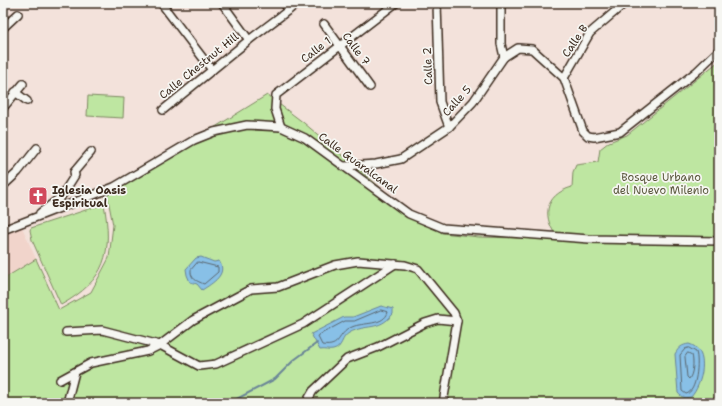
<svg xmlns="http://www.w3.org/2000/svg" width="722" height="406" viewBox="0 0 722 406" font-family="'Shantell Sans',sans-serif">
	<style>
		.built { fill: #f1d4cb }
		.green { fill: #bee6a1; stroke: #7c8860 }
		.water { fill: #88c0e7; stroke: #698497 }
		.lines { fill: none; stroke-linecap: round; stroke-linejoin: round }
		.shore { stroke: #5a666e; stroke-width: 1 }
		.stream { stroke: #698497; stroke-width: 2 }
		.minor-casing { stroke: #3b2a1e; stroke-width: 10 }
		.minor { stroke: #f6f6f2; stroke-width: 7 }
		.labels { text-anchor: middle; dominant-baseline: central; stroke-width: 3.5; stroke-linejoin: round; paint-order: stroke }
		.street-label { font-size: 11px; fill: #3b2a1e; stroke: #f6f6f2 }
		.park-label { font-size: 11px; fill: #5c593f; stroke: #f6f6f2 }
		.poi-label { font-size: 11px; font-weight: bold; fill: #3b2a1e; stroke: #f6f6f2; text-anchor: start }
	</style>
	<rect width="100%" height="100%" fill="#f3e2db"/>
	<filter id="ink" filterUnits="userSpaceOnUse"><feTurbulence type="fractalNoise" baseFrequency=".025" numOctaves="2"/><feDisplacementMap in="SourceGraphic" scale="8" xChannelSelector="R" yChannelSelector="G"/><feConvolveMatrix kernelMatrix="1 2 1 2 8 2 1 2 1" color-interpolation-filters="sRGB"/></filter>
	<g filter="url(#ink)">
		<!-- built -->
		<path class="built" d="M 22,227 L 36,259 L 3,279 L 3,235 Z"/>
		<!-- green -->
		<g class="green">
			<path d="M 719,61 L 719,403 L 3,403 L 3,279 L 36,259 L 59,310 L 91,292 L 109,258 L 113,225 L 107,194 L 267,95 L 304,123 L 413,215 L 442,233 L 479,237 L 559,239 C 541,218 544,195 572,187 L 573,172 L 576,165 L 598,162 L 600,149 L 609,142 L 627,135 Z"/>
			<path d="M 88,96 L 124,98 L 123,118 L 87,116 Z"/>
			<path d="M 104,204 C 113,253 106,280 61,305 L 32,240 L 30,230 L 31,228 Z"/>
		</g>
		<!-- water -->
		<g class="water">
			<path d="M 201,257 L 214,262 L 219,261 C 228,274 213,283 202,290 L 197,284 L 190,282 L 187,275 L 186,269 L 196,258 Z"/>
			<path d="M 381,306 L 393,309 L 393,314 C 378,332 367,323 349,333 C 341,337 343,348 333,350 C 329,351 324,349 320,350 L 311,334 L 344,317 L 353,317 Z"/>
			<path d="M 689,344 C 711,350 702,385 691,397 C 685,398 682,398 678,393 L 675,354 C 679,347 682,345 689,344 Z"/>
		</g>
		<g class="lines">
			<!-- shore -->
			<g class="shore">
				<path d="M 198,262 L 218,267 L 218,272 L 204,284 C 197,281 190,279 191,270 Z"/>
				<path d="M 381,310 L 388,312 C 384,326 363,322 352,327 C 336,334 342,348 322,345 L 318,337 L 319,335 L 345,321 L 354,321 Z"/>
				<path d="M 689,348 L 696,352 C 699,361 697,392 686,394 L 682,391 L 680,355 L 685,349 Z"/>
				<path d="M 688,353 L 692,355 C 694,362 693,374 689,379 L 687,377 L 685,357 Z"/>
			</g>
			<!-- stream -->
			<path class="stream" d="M 229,403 L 275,379 L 294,360 L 317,343"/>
			<defs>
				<g id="minor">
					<path d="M 161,3 L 212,70"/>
					<path d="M 222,3 L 249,40"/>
					<path d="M 284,3 L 289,10"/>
					<path d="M 437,3 L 440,102 L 449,127"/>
					<path d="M 501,3 L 501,44 L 504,57"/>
					<path d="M 324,24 L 370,87"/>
					<path d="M 3,28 L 18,14"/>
					<path d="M 564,78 L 590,33 L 625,3"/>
					<path d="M 15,92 L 27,101"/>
					<path d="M 3,108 L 23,84"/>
					<path d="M 163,110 L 249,40 L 298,3"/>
					<path d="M 281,127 L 275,109 L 276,95 L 396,3"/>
					<path d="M 345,166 L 376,164 L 401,159 L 449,127 L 473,102 L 504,57 L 518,48 L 532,49 L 564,78 L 583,131 L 588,136 L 594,137 L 620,132 L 696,72 L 719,50"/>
					<path d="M 3,186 L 18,172 L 37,148"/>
					<path d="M 40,213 L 61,197 L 75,175 L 74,172 L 91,152"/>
					<path d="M 3,230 L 114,187 L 194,140 L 214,132 L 247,125 L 281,127 L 305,138 L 409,214 L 443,228 L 589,239 L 719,241"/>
					<path d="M 66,332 L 102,330 L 160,345 L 193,320 L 251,289 L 278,287 L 335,265 L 358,261 L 405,265 L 418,269 L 454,313 L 457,321 L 443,403"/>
					<path d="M 60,380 L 91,363 L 148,351 L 160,345 L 199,366 L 216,364 L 303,324 L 395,264"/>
					<path d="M 67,403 L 75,372"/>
					<path d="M 306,403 L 313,391 L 347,359 L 378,347 L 425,323 L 438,319 L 457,321"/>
				</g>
			</defs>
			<!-- minor casing -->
			<use href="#minor" class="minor-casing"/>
			<!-- minor -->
			<use href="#minor" class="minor"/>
		</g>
	</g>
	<!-- icons -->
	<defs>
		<symbol id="church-square" viewBox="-11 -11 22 22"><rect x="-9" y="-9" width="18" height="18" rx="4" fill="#d1495b" stroke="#f6f6f2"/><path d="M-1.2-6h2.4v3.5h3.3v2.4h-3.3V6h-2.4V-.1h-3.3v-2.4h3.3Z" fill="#fff"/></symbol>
	</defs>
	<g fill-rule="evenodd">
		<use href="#church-square" x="27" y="185" width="22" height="22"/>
	</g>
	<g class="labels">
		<!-- street labels -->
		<g class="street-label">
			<text transform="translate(575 41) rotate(-56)">Calle B</text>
			<text transform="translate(356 49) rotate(53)">Calle 7</text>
			<text transform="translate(316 50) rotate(-38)">Calle 1</text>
			<text transform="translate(199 66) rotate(-39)">Calle Chestnut Hill</text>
			<text transform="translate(428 66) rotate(-92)">Calle 2</text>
			<text transform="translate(457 101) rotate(-48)">Calle 5</text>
			<text transform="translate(358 163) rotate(36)">Calle Guaralcanal</text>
		</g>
		<!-- park labels -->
		<g class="park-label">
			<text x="661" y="177">Bosque Urbano<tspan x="661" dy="13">del Nuevo Milenio</tspan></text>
		</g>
		<!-- poi labels -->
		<g class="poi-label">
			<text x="52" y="190">Iglesia Oasis<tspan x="52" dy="13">Espiritual</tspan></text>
		</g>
	</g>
	<!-- margin -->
	<rect width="722" height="406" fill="none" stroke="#f6f6f2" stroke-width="16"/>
	<rect x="8" y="8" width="706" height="390" fill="none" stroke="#3b2a1e" stroke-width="1.5" filter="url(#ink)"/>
</svg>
